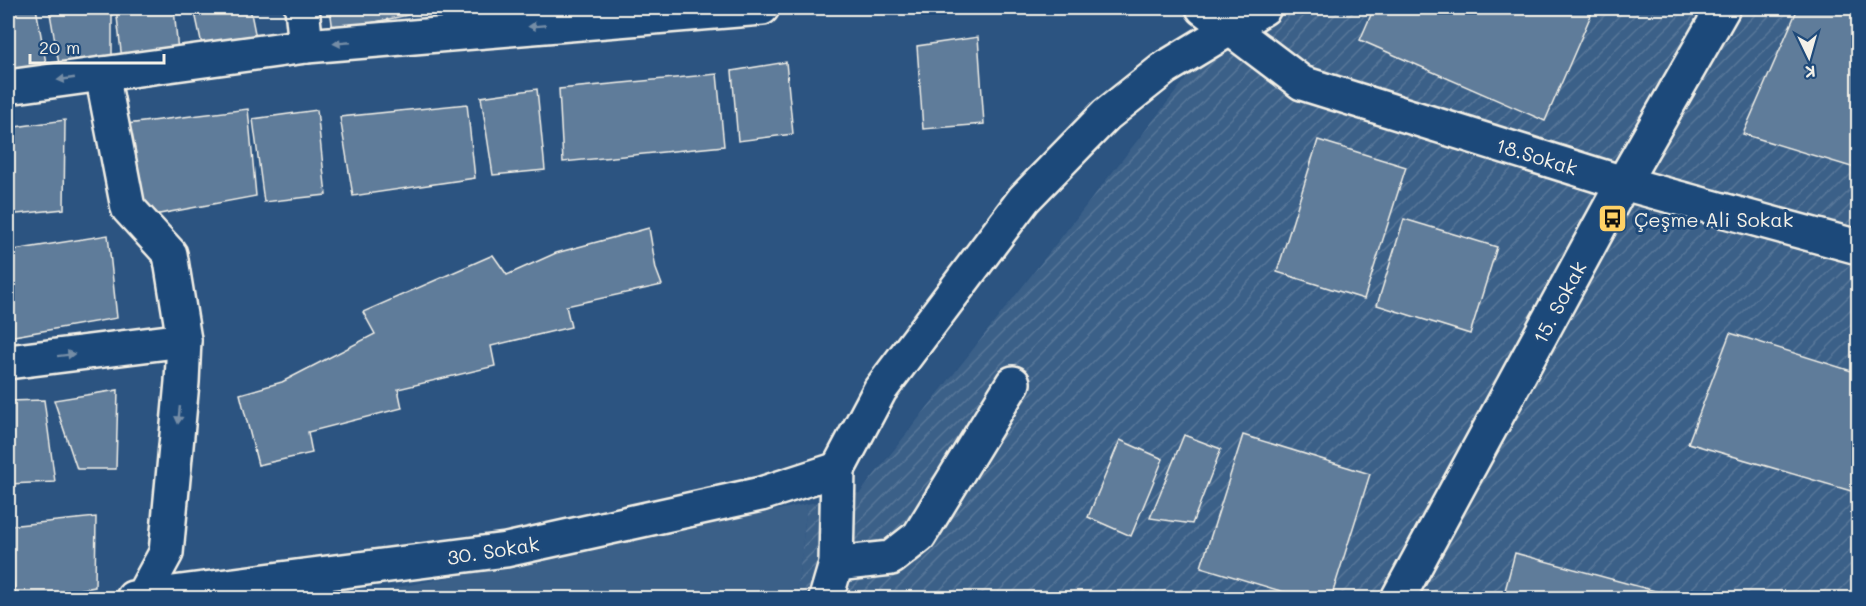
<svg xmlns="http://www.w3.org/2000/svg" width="1866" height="606" viewBox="0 0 1866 606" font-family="Mali,sans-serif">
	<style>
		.built { fill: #3b6088 }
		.industrial { fill: url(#industrial-furrows) }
		.building { fill: #5e7b9a; stroke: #f4f1e8; stroke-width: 1.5 }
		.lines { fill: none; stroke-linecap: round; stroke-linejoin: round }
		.minor-casing { stroke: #f4f1e8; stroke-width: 38 }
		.minor { stroke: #1f4a7a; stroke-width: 33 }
		.oneway { fill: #748da6 }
		.labels { text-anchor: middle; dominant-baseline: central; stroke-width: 6; stroke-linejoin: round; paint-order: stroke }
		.street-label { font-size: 20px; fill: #f4f1e8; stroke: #1f4a7a }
		.poi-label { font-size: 20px; fill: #f4f1e8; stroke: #1f4a7a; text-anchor: start }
	</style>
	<defs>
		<pattern id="industrial-furrows" width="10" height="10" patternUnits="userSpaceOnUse" patternTransform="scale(1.5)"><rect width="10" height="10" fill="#3b6088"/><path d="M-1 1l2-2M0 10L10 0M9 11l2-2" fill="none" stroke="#587799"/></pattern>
	</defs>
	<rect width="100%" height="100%" fill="#2c5481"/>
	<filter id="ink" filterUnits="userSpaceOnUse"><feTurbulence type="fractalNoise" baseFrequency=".0167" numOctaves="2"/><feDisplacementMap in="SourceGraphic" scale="12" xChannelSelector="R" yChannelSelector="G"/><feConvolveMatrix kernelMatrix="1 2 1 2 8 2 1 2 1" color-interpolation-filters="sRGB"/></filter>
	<g filter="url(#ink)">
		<!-- built -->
		<path class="built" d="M 807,504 L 797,593 L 794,598 L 346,598 Z"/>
		<!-- industrial -->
		<path class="industrial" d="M 1227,8 L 1858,8 L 1858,598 L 794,598 L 797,593 L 807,504 L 860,493 L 1185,80 Z"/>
		<!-- building -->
		<g class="building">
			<path d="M 8,8 L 36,8 L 46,63 L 8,71 Z"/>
			<path d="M 49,8 L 112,8 L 112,62 L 60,70 Z"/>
			<path d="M 116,8 L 174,8 L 178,52 L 122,60 Z"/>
			<path d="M 194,8 L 250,8 L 256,38 L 202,45 Z"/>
			<path d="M 330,8 L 407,8 L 408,15 L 333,31 Z"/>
			<path d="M 1374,8 L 1594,8 L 1545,121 L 1360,40 Z"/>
			<path d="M 1798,8 L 1858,8 L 1858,169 L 1743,134 Z"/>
			<path d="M 978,37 L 984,124 L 923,129 L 917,46 Z"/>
			<path d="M 786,62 L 793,134 L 738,141 L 732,71 Z"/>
			<path d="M 717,74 L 724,146 L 563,162 L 559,89 Z"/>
			<path d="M 537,89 L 545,170 L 493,175 L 481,97 Z"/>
			<path d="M 467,104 L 475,178 L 353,196 L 340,117 Z"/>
			<path d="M 248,109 L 256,196 L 143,217 L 127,124 Z"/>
			<path d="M 317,110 L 326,195 L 264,202 L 253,119 Z"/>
			<path d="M 65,120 L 64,209 L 8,215 L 8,128 Z"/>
			<path d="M 1318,140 L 1406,167 L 1364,299 L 1277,272 Z"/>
			<path d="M 1404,219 L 1497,247 L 1470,334 L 1377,305 Z"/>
			<path d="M 649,228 L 656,269 L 662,285 L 566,306 L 571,327 L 491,346 L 495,366 L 398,389 L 402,408 L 308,432 L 312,453 L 258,465 L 240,394 L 282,382 L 375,334 L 363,312 L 493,255 L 507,275 L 556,253 Z"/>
			<path d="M 108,235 L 117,318 L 8,337 L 8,251 Z"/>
			<path d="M 1730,333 L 1858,373 L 1858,493 L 1688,443 Z"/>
			<path d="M 118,390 L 116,469 L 77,469 L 54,400 Z"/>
			<path d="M 44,400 L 55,482 L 8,484 L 8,401 Z"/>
			<path d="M 1184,435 L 1221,449 L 1192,524 L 1150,518 Z"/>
			<path d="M 1243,435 L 1370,474 L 1331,598 L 1304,598 L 1201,567 Z"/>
			<path d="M 1120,440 L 1163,459 L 1131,536 L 1088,517 Z"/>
			<path d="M 96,517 L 95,587 L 30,598 L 16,598 L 8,550 L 8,526 Z"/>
			<path d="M 1515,553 L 1681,598 L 1503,598 Z"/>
		</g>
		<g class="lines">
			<defs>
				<g id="minor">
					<path d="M 302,8 L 306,46"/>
					<path d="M 1203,8 L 1302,83 L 1623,183 L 1858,247"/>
					<path d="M 102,74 L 128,208 L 170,254 L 184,340"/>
					<path d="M 8,87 L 306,46 L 762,8"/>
					<path d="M 8,362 L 184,340 L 182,382 L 166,553 L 142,597 L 133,598"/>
					<path d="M 836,564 L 891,558 L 919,536 L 1013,383"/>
					<path d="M 142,597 L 506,550 L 761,494 L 838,469"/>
					<path d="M 826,598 L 836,564 L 838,469 L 880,390 L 1024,199 L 1106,115 L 1165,68 L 1264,8"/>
					<path d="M 1398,598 L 1623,183 L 1723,8"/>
				</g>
			</defs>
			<!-- minor casing -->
			<use href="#minor" class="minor-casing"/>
			<!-- minor -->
			<use href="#minor" class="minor"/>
		</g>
		<!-- one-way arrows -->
		<defs><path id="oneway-solid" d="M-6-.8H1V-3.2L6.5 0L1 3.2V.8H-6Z" transform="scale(1.5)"/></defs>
		<g class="oneway">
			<use href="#oneway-solid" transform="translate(537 26) rotate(175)"/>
			<use href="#oneway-solid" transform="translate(342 43) rotate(175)"/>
			<use href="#oneway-solid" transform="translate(66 79) rotate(172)"/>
			<use href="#oneway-solid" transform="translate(66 355) rotate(-7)"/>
			<use href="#oneway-solid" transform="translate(179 415) rotate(96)"/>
		</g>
	</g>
	<!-- icons -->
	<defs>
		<symbol id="bus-square" viewBox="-11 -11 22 22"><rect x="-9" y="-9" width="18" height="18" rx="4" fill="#ffd166" stroke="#1f4a7a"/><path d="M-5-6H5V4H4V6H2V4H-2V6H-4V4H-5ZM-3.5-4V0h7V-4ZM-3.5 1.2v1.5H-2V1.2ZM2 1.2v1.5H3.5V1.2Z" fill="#111"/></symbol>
	</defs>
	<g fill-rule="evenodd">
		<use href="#bus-square" x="1596" y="202" width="33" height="33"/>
	</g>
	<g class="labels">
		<!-- street labels -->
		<g class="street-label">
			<text transform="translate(1537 156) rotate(17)">18.Sokak</text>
			<text transform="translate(1559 302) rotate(-62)">15. Sokak</text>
			<text transform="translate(493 550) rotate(-9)">30. Sokak</text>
		</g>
		<!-- poi labels -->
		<g class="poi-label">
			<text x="1634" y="219">Çeşme Ali Sokak</text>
		</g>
	</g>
	<!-- margin -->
	<rect width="1866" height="606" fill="none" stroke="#1f4a7a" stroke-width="30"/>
	<rect x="15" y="15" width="1836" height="576" fill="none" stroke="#f4f1e8" stroke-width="2" filter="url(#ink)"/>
	<!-- north arrow -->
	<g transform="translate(1809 57) rotate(175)" stroke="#1f4a7a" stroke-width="4.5" paint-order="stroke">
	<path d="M0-4.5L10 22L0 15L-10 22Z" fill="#f4f1e8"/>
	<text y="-9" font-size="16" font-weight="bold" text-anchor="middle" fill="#f4f1e8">K</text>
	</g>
	<!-- scale -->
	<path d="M30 54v9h134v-9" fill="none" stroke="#f4f1e8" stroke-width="3"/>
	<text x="39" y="54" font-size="18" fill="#f4f1e8" stroke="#1f4a7a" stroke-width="4.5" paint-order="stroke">20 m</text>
</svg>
